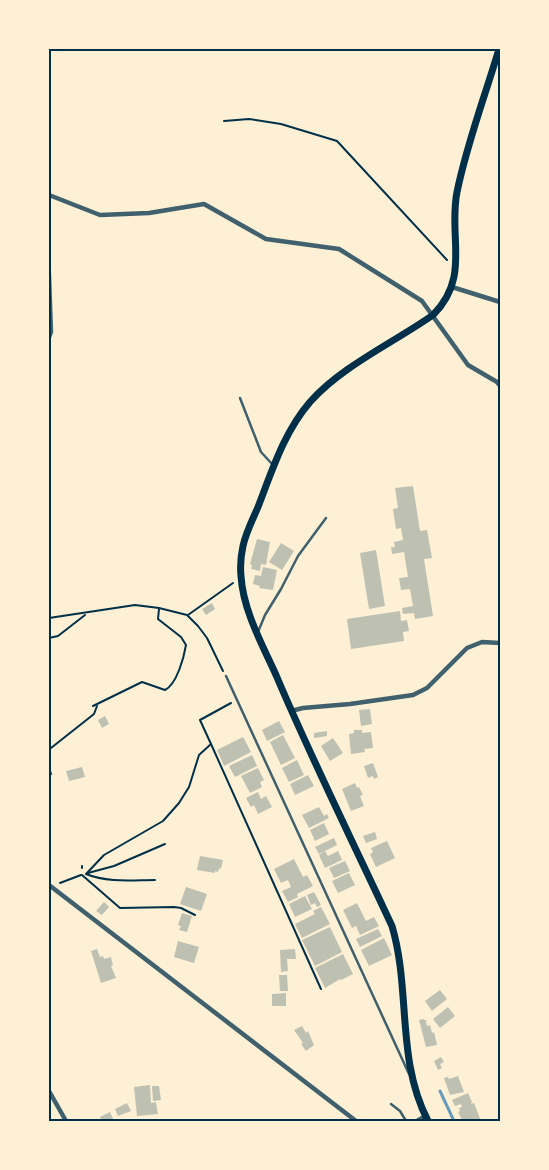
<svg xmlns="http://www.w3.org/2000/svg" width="549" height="1170" viewBox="0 0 549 1170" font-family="Roboto,sans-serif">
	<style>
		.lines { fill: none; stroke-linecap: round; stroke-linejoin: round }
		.stream { stroke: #669bbc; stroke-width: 3 }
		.building { fill: #bec0b2 }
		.path { stroke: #003049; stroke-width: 2 }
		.service { stroke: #3f606c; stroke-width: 2.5 }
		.minor { stroke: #3f606c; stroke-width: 4.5 }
		.tertiary { stroke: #3f606c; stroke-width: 5.5 }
		.primary { stroke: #003049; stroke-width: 7 }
		.neatline { fill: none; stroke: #003049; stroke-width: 2 }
	</style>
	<rect width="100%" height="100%" fill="#fdf0d5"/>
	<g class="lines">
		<!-- stream -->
		<path class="stream" d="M 440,1091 L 454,1121"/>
	</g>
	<!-- building -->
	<g class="building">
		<path d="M 413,486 L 420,531 L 427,530 L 432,558 L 424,559 L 433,616 L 415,619 L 414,613 L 403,614 L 402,608 L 413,606 L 410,589 L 401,590 L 399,578 L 408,577 L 404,552 L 392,554 L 391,547 L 395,547 L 394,542 L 403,540 L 401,528 L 396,529 L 393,509 L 398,508 L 395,488 Z"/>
		<path d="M 257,539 L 270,542 L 266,565 L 261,564 L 260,571 L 251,569 L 252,565 L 250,564 Z"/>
		<path d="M 281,543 L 294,551 L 282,570 L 269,562 Z"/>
		<path d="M 376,550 L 385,606 L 369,609 L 360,553 Z"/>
		<path d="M 263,567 L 277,570 L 273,590 L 259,588 L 260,586 L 253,584 L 255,575 L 261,576 Z"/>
		<path d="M 212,603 L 215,609 L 206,615 L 202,609 Z"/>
		<path d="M 400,611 L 401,621 L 407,620 L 409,631 L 403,632 L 404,641 L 351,649 L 347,619 Z"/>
		<path d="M 370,709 L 372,724 L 361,726 L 359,710 Z"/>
		<path d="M 105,716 L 109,724 L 102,728 L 98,720 Z"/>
		<path d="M 279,721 L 285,732 L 267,741 L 262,730 Z"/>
		<path d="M 354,730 L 362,730 L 362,733 L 371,732 L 373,748 L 364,749 L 365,752 L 351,754 L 349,734 L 354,733 Z"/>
		<path d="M 327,731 L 327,736 L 314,738 L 314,733 Z"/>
		<path d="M 283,735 L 295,758 L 281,765 L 270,742 Z"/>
		<path d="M 243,737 L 251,752 L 224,766 L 217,750 Z"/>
		<path d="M 333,738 L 343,753 L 330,761 L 321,746 Z"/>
		<path d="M 252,755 L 257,766 L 235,777 L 229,766 Z"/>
		<path d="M 297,760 L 304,775 L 289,782 L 282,768 Z"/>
		<path d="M 373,763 L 378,777 L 374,779 L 373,776 L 368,778 L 364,766 Z"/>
		<path d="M 82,767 L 85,777 L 69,781 L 66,771 Z"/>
		<path d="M 258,768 L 264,780 L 260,782 L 262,787 L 250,793 L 241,776 Z"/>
		<path d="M 308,775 L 314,786 L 295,795 L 290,784 Z"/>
		<path d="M 355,783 L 357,788 L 359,787 L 363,795 L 360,796 L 364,806 L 351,811 L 342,789 Z"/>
		<path d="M 258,792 L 261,799 L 266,796 L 272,807 L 258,814 L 254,805 L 251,807 L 246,798 Z"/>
		<path d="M 319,807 L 324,816 L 327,814 L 329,818 L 309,828 L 302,815 Z"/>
		<path d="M 324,823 L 329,834 L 315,841 L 310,830 Z"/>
		<path d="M 375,832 L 377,839 L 366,843 L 363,836 Z"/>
		<path d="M 334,838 L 337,845 L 319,854 L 315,847 Z"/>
		<path d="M 387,841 L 395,858 L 376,867 L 370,854 L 373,852 L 371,848 Z"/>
		<path d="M 325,851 L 328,856 L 338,851 L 342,860 L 325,868 L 319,855 Z"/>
		<path d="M 200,856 L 223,860 L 221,869 L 219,868 L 218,872 L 215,871 L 215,873 L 197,870 Z"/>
		<path d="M 294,859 L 303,877 L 307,875 L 313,886 L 297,894 L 298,897 L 288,902 L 282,891 L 291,887 L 288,880 L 281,883 L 274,869 Z"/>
		<path d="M 345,861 L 350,871 L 334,878 L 329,868 Z"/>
		<path d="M 349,873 L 355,885 L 338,893 L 332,881 Z"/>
		<path d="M 186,887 L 207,894 L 201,911 L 180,904 Z"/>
		<path d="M 314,892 L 321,905 L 317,907 L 315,903 L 311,905 L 307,895 Z"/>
		<path d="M 305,896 L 312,909 L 295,917 L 289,904 Z"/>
		<path d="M 104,902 L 109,907 L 102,915 L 96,911 Z"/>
		<path d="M 357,903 L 366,921 L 374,917 L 379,926 L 360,935 L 356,926 L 352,928 L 343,910 Z"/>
		<path d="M 321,907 L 330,924 L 302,938 L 295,924 L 315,914 L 313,911 Z"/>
		<path d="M 182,913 L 192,916 L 187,932 L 179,930 L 181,926 L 178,925 Z"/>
		<path d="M 330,927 L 342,952 L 315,966 L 302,940 Z"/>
		<path d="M 378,929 L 382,936 L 360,947 L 356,939 Z"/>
		<path d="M 384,938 L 392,955 L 369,966 L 361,950 Z"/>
		<path d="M 178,941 L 199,947 L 194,963 L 174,957 Z"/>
		<path d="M 97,949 L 100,957 L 103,956 L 104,959 L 111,957 L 113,965 L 111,966 L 116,978 L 101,983 L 91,951 Z"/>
		<path d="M 295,949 L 296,959 L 287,959 L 288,971 L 281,972 L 280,950 Z"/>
		<path d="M 343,954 L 353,974 L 341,980 L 340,979 L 325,988 L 315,968 Z"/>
		<path d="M 279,975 L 287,975 L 288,991 L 280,991 Z"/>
		<path d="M 440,990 L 447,999 L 432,1011 L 425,1001 Z"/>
		<path d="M 286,993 L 286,1006 L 272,1006 L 272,994 Z"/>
		<path d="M 448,1007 L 455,1016 L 440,1028 L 433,1019 Z"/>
		<path d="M 424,1019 L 424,1020 L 426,1020 L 427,1026 L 430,1025 L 432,1033 L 434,1032 L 437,1045 L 426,1047 L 419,1020 Z"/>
		<path d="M 302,1026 L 306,1033 L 308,1031 L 314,1045 L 306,1051 L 301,1044 L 303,1043 L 294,1030 Z"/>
		<path d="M 441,1057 L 444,1062 L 440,1064 L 442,1068 L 438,1070 L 434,1061 Z"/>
		<path d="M 458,1076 L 464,1092 L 450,1095 L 444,1078 L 448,1077 L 449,1079 Z"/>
		<path d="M 150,1085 L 151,1103 L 156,1102 L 158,1114 L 137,1116 L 134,1087 Z"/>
		<path d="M 152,1086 L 159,1086 L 161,1100 L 153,1101 Z"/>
		<path d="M 468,1093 L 472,1102 L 471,1104 L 474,1103 L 481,1121 L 460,1121 L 462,1120 L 458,1112 L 460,1111 L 459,1108 L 462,1107 L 461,1104 L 455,1106 L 452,1100 Z"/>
		<path d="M 127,1103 L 131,1111 L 118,1116 L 115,1109 Z"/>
		<path d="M 110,1112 L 114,1121 L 102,1121 L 100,1117 Z"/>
	</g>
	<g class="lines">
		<!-- path -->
		<g class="path">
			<path d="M 224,121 L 249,119 L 281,124 L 337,141 L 447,260"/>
			<path d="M 188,615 L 233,583"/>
			<path d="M 49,618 L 135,605 L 159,608 L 187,615 L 198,626 L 207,638 L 223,671"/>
			<path d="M 49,638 L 58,636 L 85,615"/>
			<path d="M 93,706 L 142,682 L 165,690 C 177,684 184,657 186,645 L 181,637 L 158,619 L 159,609"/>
			<path d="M 211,744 L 321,989"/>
			<path d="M 51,748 L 94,714 L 97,706"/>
			<path d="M 49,768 L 51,774 L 49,775"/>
			<path d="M 82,868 L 82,866"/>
			<path d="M 88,873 L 114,866 L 165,844"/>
			<path d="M 82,875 L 120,908 L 174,907 L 181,908 L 195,915"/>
			<path d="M 155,880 C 133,880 108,883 86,874 L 104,855 L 163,821 L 179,803 L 189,787 L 199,755 L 211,744 L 200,720 L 231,703"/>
			<path d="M 60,883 L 81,875"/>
		</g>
		<!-- service -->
		<g class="service">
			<path d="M 49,249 L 52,332 L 49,340"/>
			<path d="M 240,398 L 261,452 L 273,465"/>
			<path d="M 258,632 L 265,615 L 281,589 L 298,556 L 326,518"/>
			<path d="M 226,676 L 409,1074"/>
			<path d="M 391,1104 L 400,1111 L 406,1121"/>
		</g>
		<!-- minor -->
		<g class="minor">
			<path d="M 49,195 L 100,215 L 149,213 L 204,204 L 266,239 L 339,249 L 422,301 L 468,365 L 497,382 L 500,386"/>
			<path d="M 452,287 L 500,302"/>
			<path d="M 291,711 L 303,708 L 350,704 L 413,695 L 427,688 L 467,648 L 482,642 L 500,643"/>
			<path d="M 49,885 L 356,1121"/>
			<path d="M 49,1091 L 66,1121"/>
		</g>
		<!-- tertiary -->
		<path class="tertiary" d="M 418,1121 L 425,1117"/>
		<!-- primary -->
		<path class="primary" d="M 428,1121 C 396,1060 411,990 392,926 C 353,842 312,760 276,675 C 262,644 243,610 241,576 C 240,566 241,555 243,546 C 246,532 253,519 258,507 C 272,471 284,432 310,402 C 342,366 393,343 433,315 C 471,277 448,237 457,192 C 467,143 485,96 499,49"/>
	</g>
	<!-- border -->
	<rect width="549" height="1170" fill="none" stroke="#fdf0d5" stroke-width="100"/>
	<rect x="50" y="50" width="449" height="1070" class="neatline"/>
</svg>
